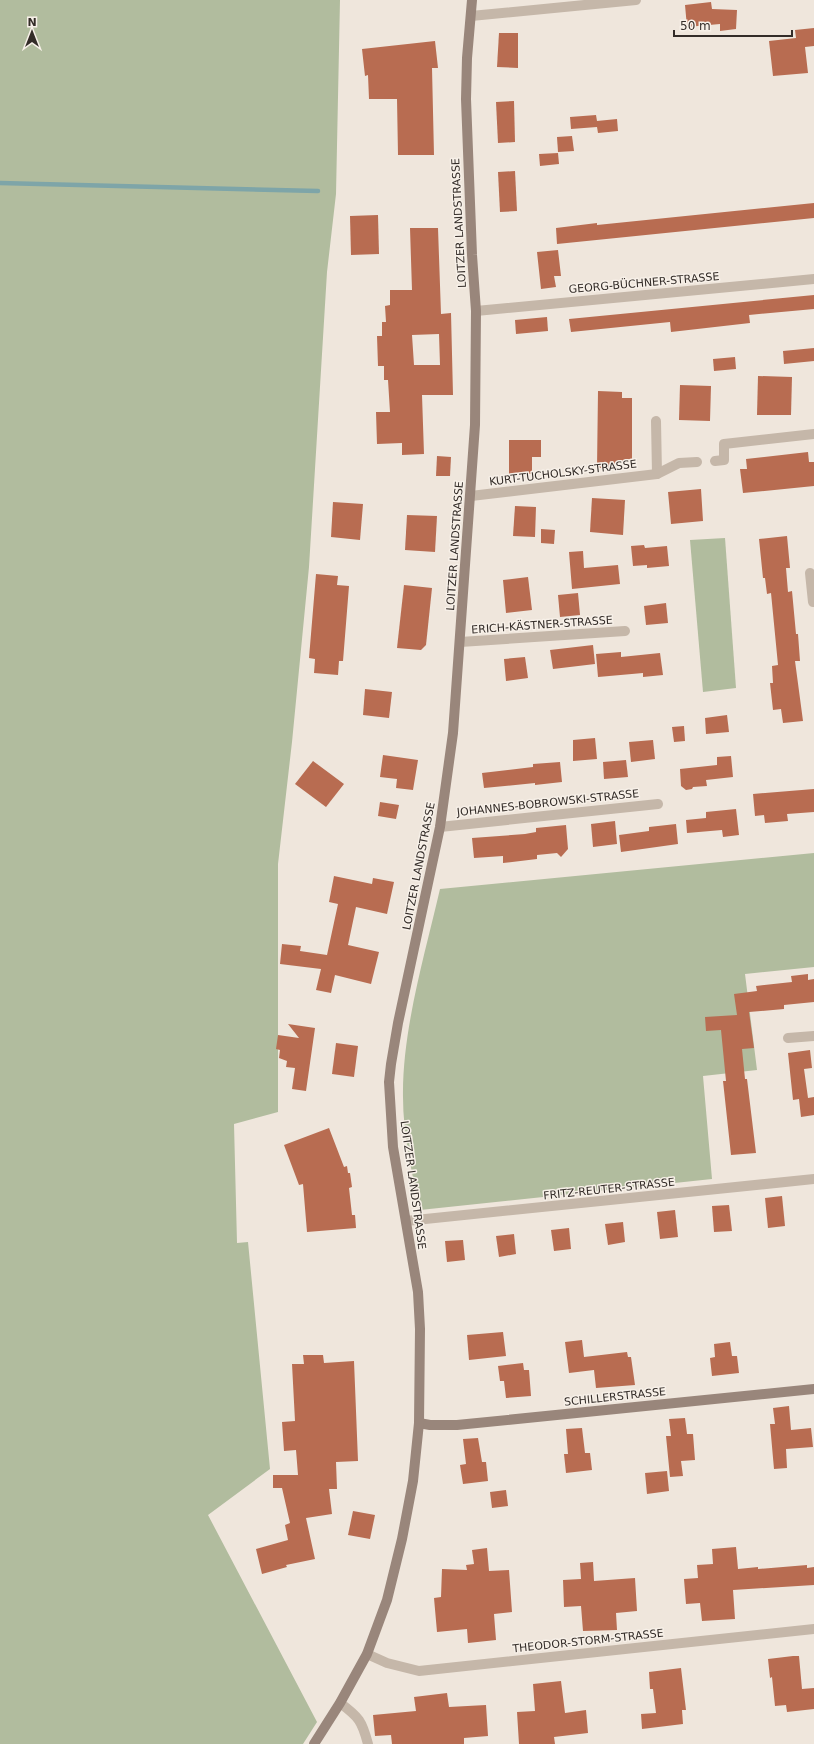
<svg xmlns="http://www.w3.org/2000/svg" width="814" height="1744" viewBox="0 0 814 1744" font-family="'DejaVu Sans',sans-serif">
	<style>
		.green { fill: #b1bc9e }
		.lines { fill: none; stroke-linecap: round; stroke-linejoin: round }
		.stream { stroke: #7ea5a8; stroke-width: 4.5 }
		.building { fill: #b86c51; fill-rule: evenodd }
		.street { stroke: #c5b7a9; stroke-width: 10 }
		.secondary { stroke: #99867b; stroke-width: 10 }
		.labels { text-anchor: middle; dominant-baseline: central; stroke-width: 3; stroke-linejoin: round; paint-order: stroke }
		.street-label { font-size: 11px; fill: #332c28; stroke: #f7f0e8 }
	</style>
	<rect width="100%" height="100%" fill="#efe6dc"/>
	<!-- green -->
	<g class="green">
		<path d="M 0,0 L 340,0 L 336,194 L 327,272 L 309,567 L 292,742 L 278,864 L 278,1112 L 234,1124 L 237,1243 L 248,1242 L 270,1469 L 208,1515 L 317,1722 L 303,1744 L 0,1744 Z"/>
		<path d="M 725,538 L 736,688 L 703,692 L 690,540 Z"/>
		<path d="M 814,853 L 814,967 L 745,974 L 757,1070 L 703,1076 L 712,1179 L 420,1210 C 412,1173 403,1135 403,1097 C 402,1030 425,954 440,889 Z"/>
	</g>
	<g class="lines">
		<!-- stream -->
		<path class="stream" d="M 0,183 L 318,191"/>
	</g>
	<!-- building -->
	<g class="building">
		<path d="M 711,2 L 712,9 L 737,10 L 736,29 L 720,31 L 720,24 L 687,27 L 685,5 Z"/>
		<path d="M 814,28 L 814,46 L 805,47 L 808,73 L 773,76 L 769,41 L 796,38 L 795,30 Z"/>
		<path d="M 499,33 L 518,33 L 518,68 L 497,67 Z"/>
		<path d="M 435,41 L 438,68 L 432,68 L 434,155 L 398,155 L 397,99 L 369,99 L 368,75 L 365,76 L 362,49 Z"/>
		<path d="M 514,101 L 515,142 L 498,143 L 496,102 Z"/>
		<path d="M 596,115 L 597,121 L 617,119 L 618,131 L 598,133 L 597,127 L 571,129 L 570,117 Z"/>
		<path d="M 572,136 L 574,151 L 558,152 L 557,137 Z"/>
		<path d="M 558,153 L 559,164 L 540,166 L 539,154 Z"/>
		<path d="M 515,171 L 517,211 L 500,212 L 498,172 Z"/>
		<path d="M 814,203 L 814,218 L 557,244 L 556,228 L 597,223 L 597,225 Z"/>
		<path d="M 378,215 L 379,254 L 351,255 L 350,216 Z"/>
		<path d="M 410,228 L 438,228 L 441,314 L 451,313 L 453,395 L 422,395 L 424,454 L 402,455 L 402,443 L 377,444 L 376,412 L 390,412 L 388,380 L 384,380 L 384,366 L 378,366 L 377,336 L 382,336 L 382,322 L 386,322 L 385,306 L 390,305 L 390,290 L 412,290 ZM 439,334 L 440,365 L 414,365 L 412,335 Z"/>
		<path d="M 558,250 L 561,276 L 554,276 L 556,287 L 541,289 L 537,252 Z"/>
		<path d="M 814,295 L 814,309 L 749,315 L 750,323 L 671,332 L 670,322 L 571,332 L 569,319 Z"/>
		<path d="M 547,317 L 548,331 L 516,334 L 515,320 Z"/>
		<path d="M 814,348 L 814,361 L 784,364 L 783,351 Z"/>
		<path d="M 735,357 L 736,369 L 714,371 L 713,359 Z"/>
		<path d="M 758,376 L 792,377 L 791,415 L 757,415 Z"/>
		<path d="M 680,385 L 711,386 L 710,421 L 679,420 Z"/>
		<path d="M 598,391 L 622,392 L 622,398 L 632,398 L 632,462 L 621,462 L 621,468 L 597,468 Z"/>
		<path d="M 509,440 L 541,440 L 541,457 L 532,457 L 532,474 L 509,474 Z"/>
		<path d="M 808,452 L 809,462 L 814,462 L 814,486 L 743,493 L 740,469 L 747,469 L 746,459 Z"/>
		<path d="M 437,456 L 451,457 L 450,476 L 436,476 Z"/>
		<path d="M 701,489 L 703,521 L 671,524 L 668,492 Z"/>
		<path d="M 592,498 L 625,500 L 623,535 L 590,532 Z"/>
		<path d="M 333,502 L 363,504 L 360,540 L 331,537 Z"/>
		<path d="M 515,506 L 536,507 L 535,537 L 513,536 Z"/>
		<path d="M 407,515 L 437,516 L 435,552 L 405,550 Z"/>
		<path d="M 541,529 L 555,530 L 554,544 L 541,543 Z"/>
		<path d="M 787,536 L 790,568 L 786,568 L 788,592 L 792,591 L 796,634 L 798,634 L 800,661 L 795,661 L 803,721 L 783,723 L 781,709 L 773,710 L 770,683 L 773,683 L 772,666 L 778,665 L 771,593 L 767,594 L 765,578 L 763,578 L 759,539 Z"/>
		<path d="M 644,545 L 645,548 L 667,546 L 669,566 L 647,568 L 647,565 L 633,566 L 631,546 Z"/>
		<path d="M 583,551 L 584,568 L 618,565 L 620,584 L 572,589 L 569,552 Z"/>
		<path d="M 316,574 L 338,576 L 337,585 L 349,586 L 343,661 L 339,661 L 338,675 L 314,673 L 315,659 L 309,658 Z"/>
		<path d="M 528,577 L 532,610 L 506,613 L 503,580 Z"/>
		<path d="M 404,585 L 432,588 L 426,645 L 421,650 L 397,648 Z"/>
		<path d="M 578,593 L 580,615 L 560,617 L 558,595 Z"/>
		<path d="M 666,603 L 668,623 L 646,625 L 644,606 Z"/>
		<path d="M 593,645 L 595,664 L 553,669 L 550,650 Z"/>
		<path d="M 621,652 L 621,657 L 660,653 L 663,675 L 643,677 L 643,673 L 598,677 L 596,654 Z"/>
		<path d="M 525,657 L 528,678 L 506,681 L 504,659 Z"/>
		<path d="M 365,689 L 392,692 L 389,718 L 363,715 Z"/>
		<path d="M 727,715 L 729,732 L 706,734 L 705,718 Z"/>
		<path d="M 684,726 L 685,741 L 674,742 L 672,727 Z"/>
		<path d="M 595,738 L 597,759 L 573,761 L 573,740 Z"/>
		<path d="M 653,740 L 655,759 L 631,762 L 629,742 Z"/>
		<path d="M 383,755 L 418,760 L 413,790 L 396,788 L 397,779 L 380,777 Z"/>
		<path d="M 731,756 L 733,777 L 706,780 L 707,786 L 693,787 L 692,789 L 686,790 L 681,786 L 680,769 L 717,765 L 717,757 Z"/>
		<path d="M 626,760 L 628,777 L 604,779 L 603,762 Z"/>
		<path d="M 313,761 L 344,784 L 326,807 L 295,784 Z"/>
		<path d="M 560,762 L 562,782 L 535,785 L 535,783 L 484,788 L 482,773 L 533,767 L 533,764 Z"/>
		<path d="M 814,789 L 814,812 L 787,814 L 788,821 L 765,823 L 764,815 L 755,816 L 753,794 Z"/>
		<path d="M 380,802 L 399,805 L 396,819 L 378,816 Z"/>
		<path d="M 736,809 L 739,835 L 723,837 L 722,830 L 687,833 L 686,820 L 706,818 L 706,812 Z"/>
		<path d="M 615,821 L 617,844 L 593,847 L 591,824 Z"/>
		<path d="M 676,824 L 678,844 L 621,852 L 619,835 L 649,831 L 649,827 Z"/>
		<path d="M 566,825 L 568,849 L 561,857 L 557,853 L 537,855 L 537,859 L 503,863 L 503,856 L 474,858 L 472,838 L 525,834 L 536,832 L 536,828 Z"/>
		<path d="M 334,876 L 372,884 L 373,878 L 394,882 L 387,914 L 356,907 L 348,945 L 379,952 L 371,984 L 335,975 L 331,993 L 316,990 L 321,969 L 280,964 L 282,944 L 301,946 L 300,951 L 327,955 L 338,904 L 329,902 Z"/>
		<path d="M 808,974 L 808,980 L 814,979 L 814,1002 L 784,1005 L 784,1009 L 749,1012 L 754,1048 L 742,1049 L 745,1079 L 747,1079 L 756,1153 L 731,1155 L 723,1081 L 726,1081 L 721,1030 L 706,1031 L 705,1017 L 737,1015 L 734,994 L 757,991 L 756,986 L 792,982 L 791,976 Z"/>
		<path d="M 288,1024 L 315,1028 L 306,1091 L 292,1089 L 295,1068 L 286,1067 L 287,1061 L 279,1058 L 280,1050 L 276,1049 L 278,1035 L 299,1038 Z"/>
		<path d="M 336,1043 L 358,1046 L 354,1077 L 332,1074 Z"/>
		<path d="M 810,1050 L 812,1068 L 804,1069 L 808,1098 L 814,1097 L 814,1115 L 801,1117 L 799,1099 L 793,1100 L 788,1053 Z"/>
		<path d="M 329,1128 L 344,1167 L 347,1166 L 348,1173 L 350,1173 L 352,1187 L 349,1188 L 352,1215 L 355,1215 L 356,1228 L 307,1232 L 303,1184 L 299,1185 L 284,1145 Z"/>
		<path d="M 782,1196 L 785,1226 L 768,1228 L 765,1198 Z"/>
		<path d="M 729,1205 L 732,1231 L 714,1232 L 712,1206 Z"/>
		<path d="M 675,1210 L 678,1237 L 660,1239 L 657,1212 Z"/>
		<path d="M 623,1222 L 625,1242 L 608,1245 L 605,1224 Z"/>
		<path d="M 569,1228 L 571,1249 L 554,1251 L 551,1230 Z"/>
		<path d="M 514,1234 L 516,1254 L 499,1257 L 496,1236 Z"/>
		<path d="M 463,1240 L 465,1260 L 447,1262 L 445,1241 Z"/>
		<path d="M 503,1332 L 506,1356 L 469,1360 L 467,1335 Z"/>
		<path d="M 582,1340 L 584,1357 L 627,1352 L 628,1357 L 631,1357 L 635,1385 L 596,1388 L 594,1370 L 569,1373 L 565,1342 Z"/>
		<path d="M 730,1342 L 732,1356 L 737,1356 L 739,1373 L 712,1376 L 710,1358 L 715,1357 L 714,1344 Z"/>
		<path d="M 303,1355 L 323,1355 L 324,1363 L 354,1361 L 358,1461 L 336,1462 L 337,1489 L 329,1489 L 332,1514 L 306,1518 L 315,1559 L 286,1565 L 287,1567 L 262,1574 L 256,1549 L 288,1540 L 285,1525 L 290,1523 L 282,1488 L 273,1488 L 273,1475 L 298,1475 L 296,1450 L 284,1451 L 282,1422 L 295,1421 L 292,1364 L 304,1364 Z"/>
		<path d="M 523,1363 L 524,1370 L 529,1370 L 531,1396 L 506,1398 L 504,1381 L 500,1381 L 498,1366 Z"/>
		<path d="M 789,1406 L 791,1430 L 811,1428 L 813,1447 L 786,1449 L 787,1468 L 774,1469 L 770,1424 L 775,1424 L 773,1408 Z"/>
		<path d="M 685,1418 L 687,1434 L 693,1434 L 695,1460 L 681,1461 L 683,1476 L 670,1477 L 666,1436 L 671,1436 L 669,1419 Z"/>
		<path d="M 582,1428 L 585,1453 L 590,1453 L 592,1470 L 566,1473 L 564,1454 L 568,1454 L 566,1429 Z"/>
		<path d="M 478,1438 L 482,1462 L 486,1462 L 488,1481 L 463,1484 L 460,1465 L 466,1464 L 463,1439 Z"/>
		<path d="M 667,1471 L 669,1491 L 647,1494 L 645,1473 Z"/>
		<path d="M 506,1490 L 508,1506 L 492,1508 L 490,1492 Z"/>
		<path d="M 353,1511 L 375,1515 L 370,1539 L 348,1535 Z"/>
		<path d="M 736,1547 L 738,1569 L 758,1567 L 758,1569 L 807,1565 L 807,1568 L 814,1567 L 814,1585 L 733,1590 L 735,1619 L 702,1621 L 700,1603 L 686,1604 L 684,1579 L 698,1578 L 697,1565 L 713,1564 L 712,1549 Z"/>
		<path d="M 487,1548 L 489,1571 L 509,1570 L 512,1612 L 494,1614 L 496,1640 L 468,1643 L 467,1629 L 437,1632 L 434,1598 L 441,1597 L 442,1569 L 467,1570 L 466,1565 L 474,1564 L 472,1550 Z"/>
		<path d="M 593,1562 L 594,1581 L 635,1578 L 637,1611 L 616,1613 L 617,1630 L 583,1631 L 581,1606 L 564,1607 L 563,1580 L 581,1579 L 580,1563 Z"/>
		<path d="M 793,1656 L 799,1656 L 802,1689 L 814,1688 L 814,1709 L 787,1712 L 786,1705 L 775,1706 L 772,1677 L 770,1678 L 768,1659 Z"/>
		<path d="M 681,1668 L 686,1710 L 682,1710 L 683,1724 L 642,1729 L 641,1714 L 656,1713 L 653,1689 L 650,1689 L 649,1672 Z"/>
		<path d="M 561,1681 L 565,1713 L 586,1710 L 588,1733 L 554,1737 L 555,1744 L 519,1744 L 517,1712 L 535,1711 L 533,1684 Z"/>
		<path d="M 447,1693 L 449,1707 L 486,1705 L 488,1736 L 464,1738 L 464,1744 L 392,1744 L 391,1735 L 375,1736 L 373,1715 L 416,1711 L 414,1697 Z"/>
	</g>
	<g class="lines">
		<!-- street -->
		<g class="street">
			<path d="M 471,16 L 636,0"/>
			<path d="M 476,311 L 814,279"/>
			<path d="M 656,421 L 657,474"/>
			<path d="M 715,461 L 724,460 L 724,444 L 814,434"/>
			<path d="M 471,496 L 657,474 L 679,463 L 697,462"/>
			<path d="M 810,573 L 813,602"/>
			<path d="M 460,642 L 625,631"/>
			<path d="M 440,827 L 658,804"/>
			<path d="M 788,1038 L 814,1036"/>
			<path d="M 406,1221 L 814,1179"/>
			<path d="M 367,1654 L 387,1663 L 419,1671 L 814,1629"/>
			<path d="M 340,1703 C 359,1717 362,1721 368,1744"/>
		</g>
		<!-- secondary -->
		<g class="secondary">
			<path d="M 419,1423 L 430,1425 L 457,1425 L 814,1389"/>
			<path d="M 314,1744 L 340,1703 L 367,1654 L 387,1600 L 402,1539 L 413,1481 L 419,1423 L 420,1329 L 418,1292 L 393,1147 L 389,1082 L 391,1064 L 398,1023 L 440,827 L 453,733 L 475,425 L 476,311 L 472,255 L 466,99 L 467,58 L 472,0"/>
		</g>
	</g>
	<g class="labels">
		<!-- street labels -->
		<g class="street-label">
			<text transform="translate(459 223) rotate(-93)">LOITZER LANDSTRASSE</text>
			<text transform="translate(644 283) rotate(-5)">GEORG-BÜCHNER-STRASSE</text>
			<text transform="translate(563 473) rotate(-7)">KURT-TUCHOLSKY-STRASSE</text>
			<text transform="translate(455 546) rotate(-86)">LOITZER LANDSTRASSE</text>
			<text transform="translate(542 625) rotate(-4)">ERICH-KÄSTNER-STRASSE</text>
			<text transform="translate(548 803) rotate(-6)">JOHANNES-BOBROWSKI-STRASSE</text>
			<text transform="translate(419 866) rotate(-79)">LOITZER LANDSTRASSE</text>
			<text transform="translate(413 1185) rotate(82)">LOITZER LANDSTRASSE</text>
			<text transform="translate(609 1189) rotate(-6)">FRITZ-REUTER-STRASSE</text>
			<text transform="translate(615 1397) rotate(-6)">SCHILLERSTRASSE</text>
			<text transform="translate(588 1641) rotate(-6)">THEODOR-STORM-STRASSE</text>
		</g>
	</g>
	<!-- north arrow -->
	<g transform="translate(32 32)" stroke="#f7f0e8" stroke-width="3" paint-order="stroke">
	<path d="M0-3L7 15L0 10L-7 15Z" fill="#332c28"/>
	<text y="-6" font-size="11" font-weight="bold" text-anchor="middle" fill="#332c28">N</text>
	</g>
	<!-- scale -->
	<path d="M674 30v6h118v-6" fill="none" stroke="#332c28" stroke-width="2"/>
	<text x="680" y="30" font-size="12" fill="#332c28" stroke="#f7f0e8" stroke-width="3" paint-order="stroke">50 m</text>
</svg>
